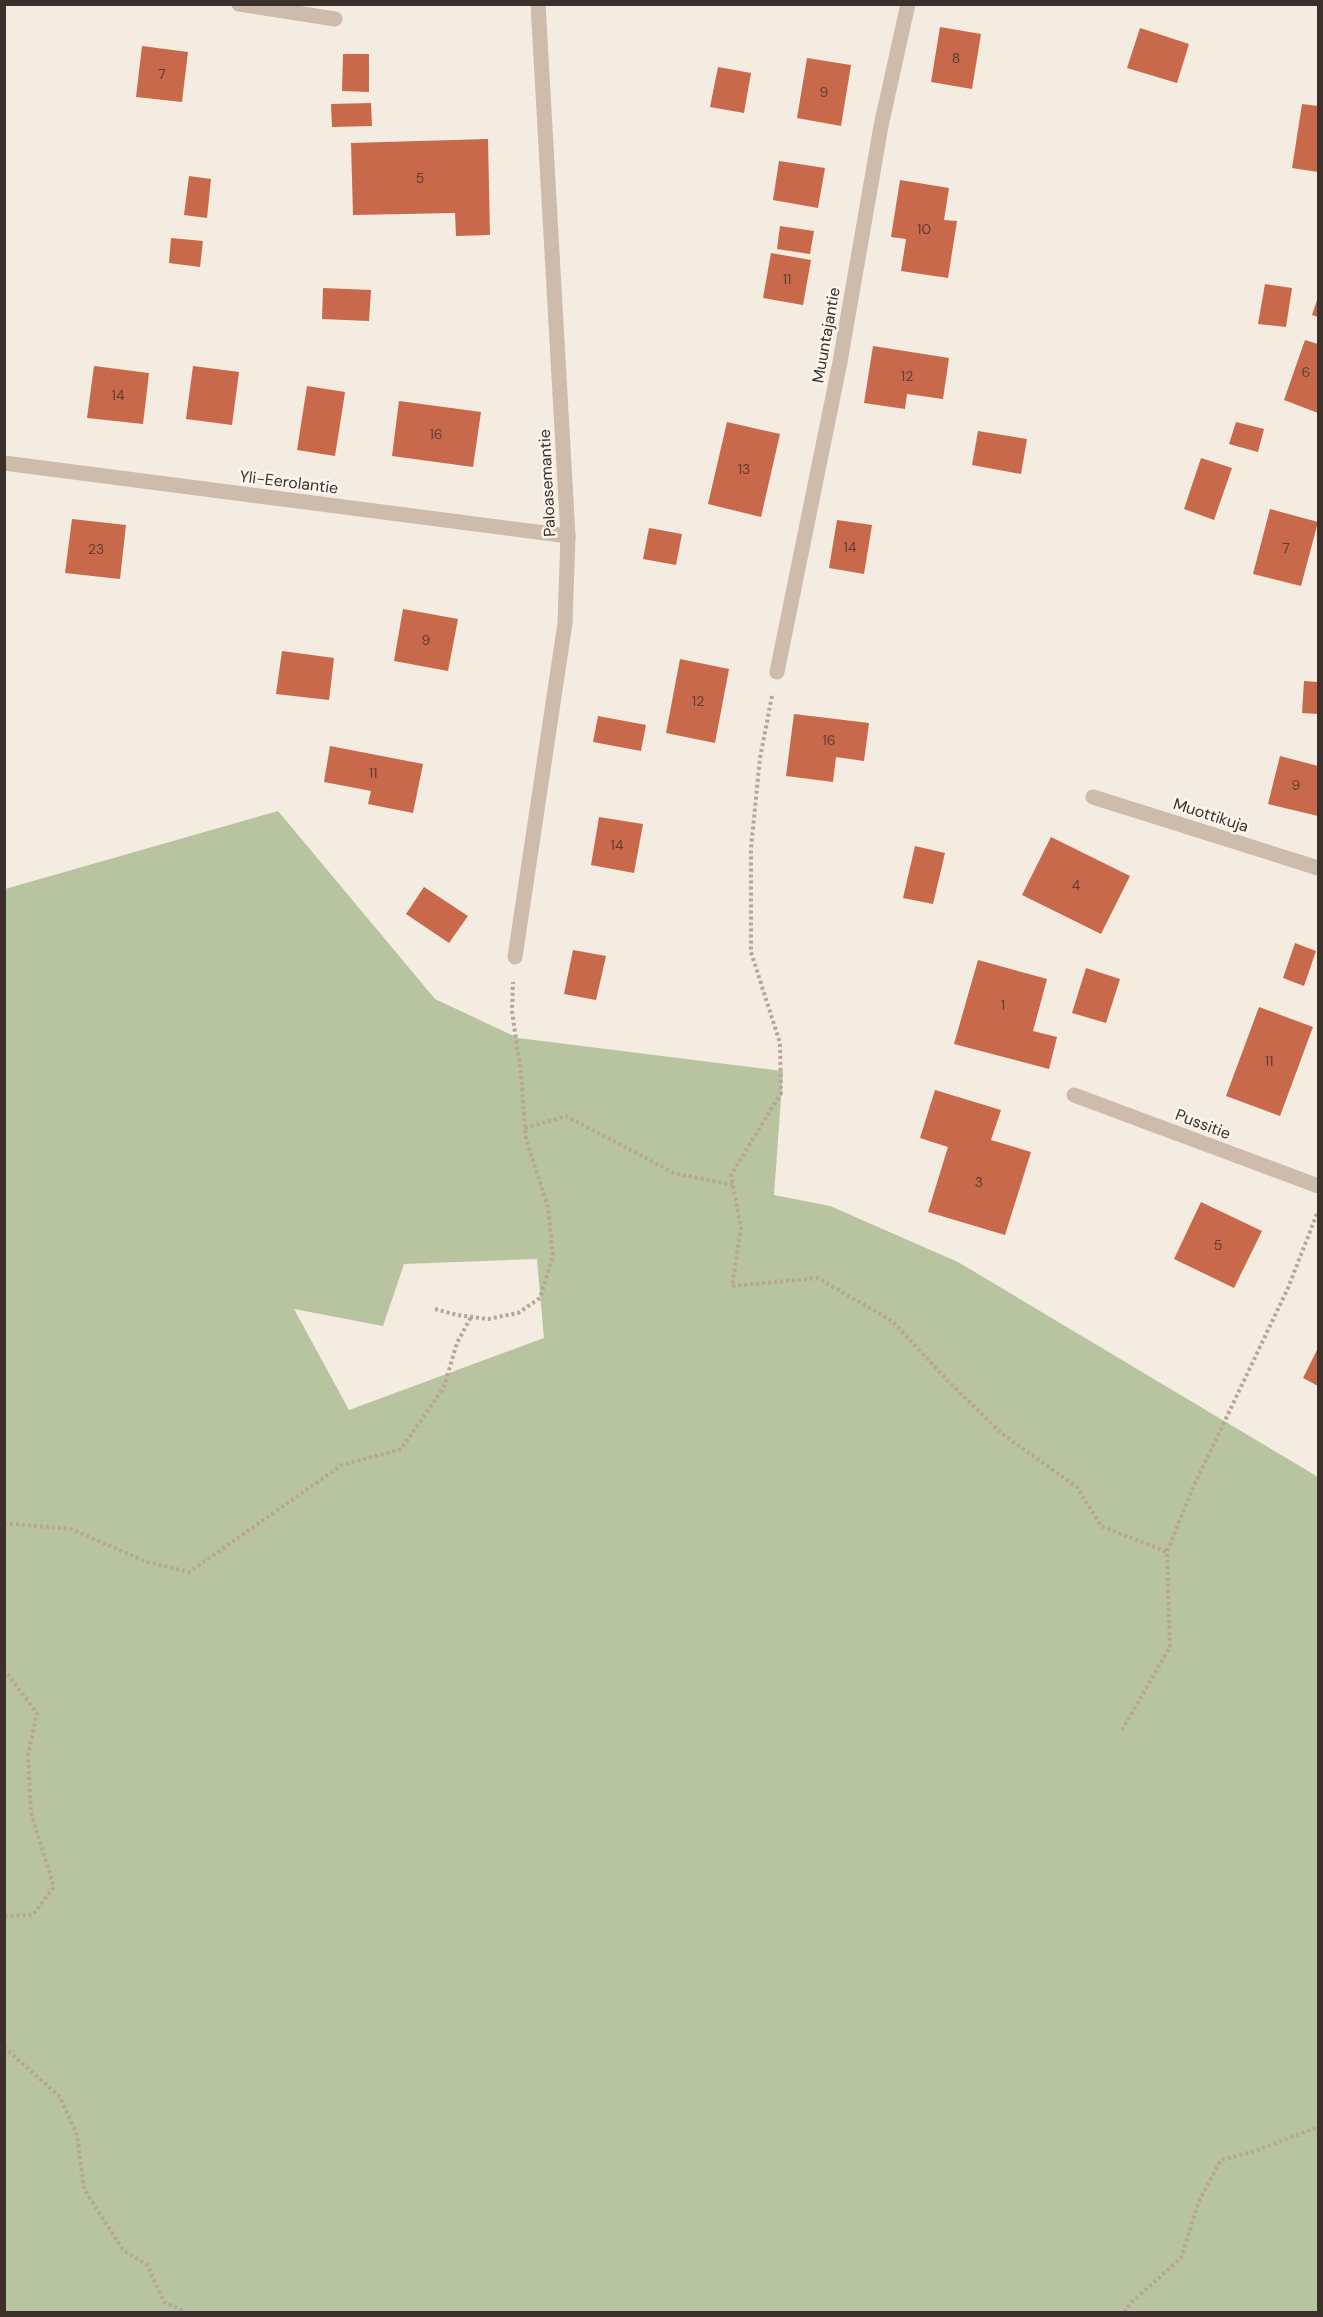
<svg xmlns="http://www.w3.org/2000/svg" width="1323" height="2317" viewBox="0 0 1323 2317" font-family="'DM Sans',sans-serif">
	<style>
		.green { fill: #b8c4a0; fill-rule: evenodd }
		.building { fill: #c8694b }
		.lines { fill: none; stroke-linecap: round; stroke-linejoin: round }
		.path { stroke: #b9a596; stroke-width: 4; stroke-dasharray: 3 3; stroke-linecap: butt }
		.street { stroke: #cdbbac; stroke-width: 15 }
		.labels { text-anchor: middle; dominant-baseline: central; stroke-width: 5; stroke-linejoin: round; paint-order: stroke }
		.number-label { font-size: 14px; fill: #5e3e33 }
		.street-label { font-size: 16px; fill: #3b302b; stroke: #fbf5ee }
	</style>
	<rect width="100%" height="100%" fill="#f4ebe1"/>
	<!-- green -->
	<path class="green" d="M 278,811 L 435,999 L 518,1038 L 783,1071 L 774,1195 L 830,1206 L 958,1262 L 1318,1477 L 1318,2312 L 5,2312 L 5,889 ZM 537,1259 L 544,1338 L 349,1410 L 294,1309 L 383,1326 L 404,1264 Z"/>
	<!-- building -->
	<g class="building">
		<path d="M 940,27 L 981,34 L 972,89 L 931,82 Z"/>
		<path d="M 1140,28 L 1189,44 L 1177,83 L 1127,68 Z"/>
		<path d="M 142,46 L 188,52 L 182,102 L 136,97 Z"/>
		<path d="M 343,54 L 369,54 L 369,92 L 342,91 Z"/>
		<path d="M 807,58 L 851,65 L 841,126 L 797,118 Z"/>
		<path d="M 718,67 L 751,73 L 744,113 L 710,107 Z"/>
		<path d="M 371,103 L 372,126 L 332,127 L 331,104 Z"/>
		<path d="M 1302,104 L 1318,106 L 1318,172 L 1292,168 Z"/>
		<path d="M 488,139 L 490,235 L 456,236 L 455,213 L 353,215 L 351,143 Z"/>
		<path d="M 779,161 L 825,168 L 818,208 L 773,200 Z"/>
		<path d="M 189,176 L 211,179 L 207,218 L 184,215 Z"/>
		<path d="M 900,180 L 949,188 L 944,220 L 957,221 L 948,278 L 901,271 L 906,239 L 891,237 Z"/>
		<path d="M 780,226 L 814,231 L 810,254 L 777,249 Z"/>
		<path d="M 171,238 L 203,241 L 200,267 L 169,263 Z"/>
		<path d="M 771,253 L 811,260 L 803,305 L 763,298 Z"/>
		<path d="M 1265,284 L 1292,288 L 1286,327 L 1258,324 Z"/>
		<path d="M 323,288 L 371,290 L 369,321 L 322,319 Z"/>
		<path d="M 1318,297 L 1318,317 L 1312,315 Z"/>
		<path d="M 1305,340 L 1318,344 L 1318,413 L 1284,400 Z"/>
		<path d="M 873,346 L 949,358 L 943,399 L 907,394 L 905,409 L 864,403 Z"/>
		<path d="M 94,366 L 149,373 L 143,424 L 87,418 Z"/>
		<path d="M 193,366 L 239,372 L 232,425 L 186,419 Z"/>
		<path d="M 307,386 L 345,392 L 335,456 L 297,450 Z"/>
		<path d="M 399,401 L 481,412 L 473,467 L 392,456 Z"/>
		<path d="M 727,422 L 780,434 L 761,517 L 708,504 Z"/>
		<path d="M 1236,422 L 1264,429 L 1258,452 L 1229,444 Z"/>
		<path d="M 978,431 L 1027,439 L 1021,474 L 972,465 Z"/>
		<path d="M 1201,458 L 1232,468 L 1214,520 L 1184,509 Z"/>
		<path d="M 1270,509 L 1318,522 L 1301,586 L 1253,574 Z"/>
		<path d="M 72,519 L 126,525 L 120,579 L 65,573 Z"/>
		<path d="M 837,520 L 872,525 L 864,574 L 829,568 Z"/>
		<path d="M 649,528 L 682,534 L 676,565 L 643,559 Z"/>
		<path d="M 403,609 L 458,619 L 448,671 L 394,661 Z"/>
		<path d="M 282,651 L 334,658 L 329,700 L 276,694 Z"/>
		<path d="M 680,659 L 729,669 L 715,743 L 666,733 Z"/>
		<path d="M 1304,681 L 1318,682 L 1318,714 L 1302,713 Z"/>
		<path d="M 794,714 L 869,723 L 864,761 L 836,757 L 833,782 L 786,776 Z"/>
		<path d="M 598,716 L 646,725 L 641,751 L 593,742 Z"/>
		<path d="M 330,746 L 423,764 L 413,813 L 368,804 L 371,791 L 324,782 Z"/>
		<path d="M 1280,756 L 1318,766 L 1318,816 L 1268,804 Z"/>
		<path d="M 599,817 L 643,824 L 634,873 L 591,865 Z"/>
		<path d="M 1051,837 L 1130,876 L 1101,934 L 1022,895 Z"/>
		<path d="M 915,846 L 945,853 L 933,904 L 903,898 Z"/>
		<path d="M 424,887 L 468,916 L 449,943 L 406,914 Z"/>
		<path d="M 1295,943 L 1316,951 L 1304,986 L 1283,978 Z"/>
		<path d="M 573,950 L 606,956 L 596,1000 L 564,994 Z"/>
		<path d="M 978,960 L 1047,979 L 1033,1031 L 1057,1037 L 1049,1069 L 954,1044 Z"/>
		<path d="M 1086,968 L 1120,979 L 1106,1023 L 1072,1013 Z"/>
		<path d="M 1259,1007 L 1313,1027 L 1280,1116 L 1226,1096 Z"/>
		<path d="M 935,1090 L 1001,1110 L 991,1140 L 1031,1152 L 1005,1235 L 928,1212 L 948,1147 L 920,1138 Z"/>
		<path d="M 1201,1202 L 1262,1231 L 1234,1288 L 1174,1259 Z"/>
		<path d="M 1318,1348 L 1318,1386 L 1303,1378 Z"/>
	</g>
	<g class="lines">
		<!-- path -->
		<g class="path">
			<path d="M 772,696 L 760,758 L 751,848 L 751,952 L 780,1043 L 781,1093 L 731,1175 L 741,1228 L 732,1286 L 818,1278 L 892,1321 L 949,1382 L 1001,1433 L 1077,1487 L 1101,1526 L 1167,1552"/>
			<path d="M 525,1128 L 566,1116 L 674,1173 L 733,1185"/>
			<path d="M 435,1309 L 457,1315 L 488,1319 L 518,1313 L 540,1298 L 553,1256 L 548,1207 L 526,1139 L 521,1074 L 512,1011 L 513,982"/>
			<path d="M 4,1523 L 71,1529 L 147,1562 L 189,1572 L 342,1465 L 401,1449 L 444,1387 L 457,1343 L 471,1317"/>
			<path d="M 4,1669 L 37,1713 L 28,1755 L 31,1813 L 54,1887 L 33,1915 L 4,1916"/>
			<path d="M 1122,1730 L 1170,1647 L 1167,1552 L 1192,1490 L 1288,1288 L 1318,1211"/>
			<path d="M 4,2047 L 60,2097 L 77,2135 L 84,2189 L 123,2250 L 147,2265 L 164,2302 L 186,2312"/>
			<path d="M 1124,2312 L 1131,2303 L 1181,2258 L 1199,2201 L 1221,2160 L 1255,2151 L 1318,2127"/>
		</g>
		<!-- street -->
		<g class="street">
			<path d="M 239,4 L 335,19"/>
			<path d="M 4,463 L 568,536"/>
			<path d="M 777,672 L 840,362 L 881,126 L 908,4"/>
			<path d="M 1093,797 L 1318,868"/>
			<path d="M 515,957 L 565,623 L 568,536 L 538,4"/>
			<path d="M 1074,1095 L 1318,1186"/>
		</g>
	</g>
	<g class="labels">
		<!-- number labels -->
		<g class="number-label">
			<text x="956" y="58">8</text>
			<text x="162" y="74">7</text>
			<text x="824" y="92">9</text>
			<text x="420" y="178">5</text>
			<text x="924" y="229">10</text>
			<text x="787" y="279">11</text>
			<text x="1306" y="372">6</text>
			<text x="907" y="376">12</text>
			<text x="118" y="395">14</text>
			<text x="436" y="434">16</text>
			<text x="744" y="469">13</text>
			<text x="850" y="547">14</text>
			<text x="1286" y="548">7</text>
			<text x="96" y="549">23</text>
			<text x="426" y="640">9</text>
			<text x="698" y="701">12</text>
			<text x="829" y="740">16</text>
			<text x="373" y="773">11</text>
			<text x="1296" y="785">9</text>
			<text x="617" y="845">14</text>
			<text x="1076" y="885">4</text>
			<text x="1003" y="1005">1</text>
			<text x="1269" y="1061">11</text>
			<text x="979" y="1182">3</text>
			<text x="1218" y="1245">5</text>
		</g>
		<!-- street labels -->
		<g class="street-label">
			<text transform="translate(826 335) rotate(-80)">Muuntajantie</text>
			<text transform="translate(289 482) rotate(7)">Yli-Eerolantie</text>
			<text transform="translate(547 483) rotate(-93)">Paloasemantie</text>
			<text transform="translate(1211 815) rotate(18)">Muottikuja</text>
			<text transform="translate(1203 1124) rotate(21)">Pussitie</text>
		</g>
	</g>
	<!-- border -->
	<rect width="1323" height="2317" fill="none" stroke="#3b302b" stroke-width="12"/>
</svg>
